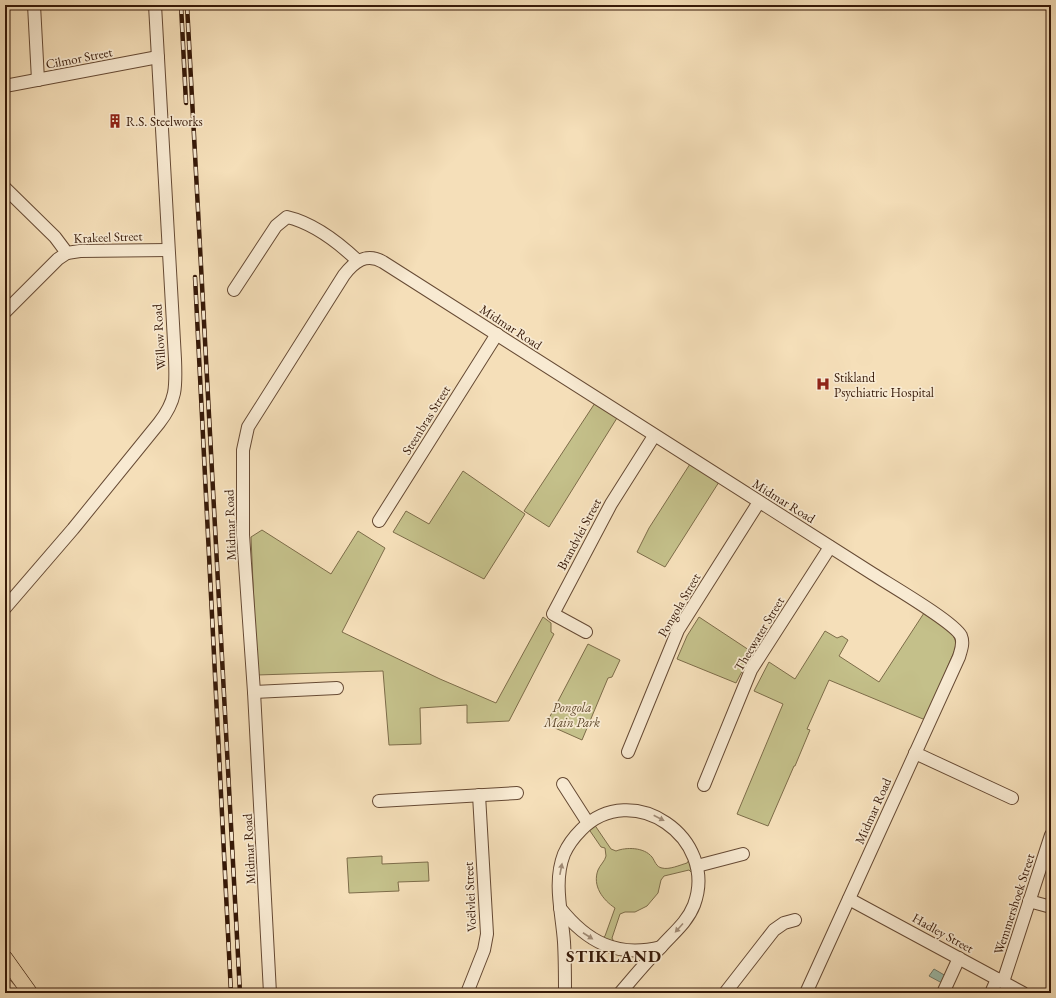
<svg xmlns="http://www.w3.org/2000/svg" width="1056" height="998" viewBox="0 0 1056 998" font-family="'EB Garamond',serif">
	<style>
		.green { fill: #c4c08a; stroke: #7d6c49 }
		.water { fill: #9cbdac; stroke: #737b6a }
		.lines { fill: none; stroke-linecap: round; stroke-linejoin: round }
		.minor-casing { stroke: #664a34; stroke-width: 14 }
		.major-casing { stroke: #361908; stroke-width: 16 }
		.minor { stroke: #f8ead2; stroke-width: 12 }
		.major { stroke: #f5dfb9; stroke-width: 15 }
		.rail-casing { stroke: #361908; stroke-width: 4.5 }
		.rail { stroke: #f8ead2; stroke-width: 3; stroke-dasharray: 9; stroke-linecap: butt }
		.oneway { fill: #a18c77 }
		.labels { text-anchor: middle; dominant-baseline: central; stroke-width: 3.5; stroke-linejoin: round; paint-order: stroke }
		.street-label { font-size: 13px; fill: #361908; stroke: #f8ead2 }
		.poi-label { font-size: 13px; fill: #361908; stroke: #f8ead2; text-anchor: start }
		.park-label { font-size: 13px; font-style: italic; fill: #614b2f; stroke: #f8ead2 }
		.district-label { font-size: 17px; font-weight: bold; letter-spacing: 1px; fill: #361908; stroke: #f8ead2 }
	</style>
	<rect width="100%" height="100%" fill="#f5dfb9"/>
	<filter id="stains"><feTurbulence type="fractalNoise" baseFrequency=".005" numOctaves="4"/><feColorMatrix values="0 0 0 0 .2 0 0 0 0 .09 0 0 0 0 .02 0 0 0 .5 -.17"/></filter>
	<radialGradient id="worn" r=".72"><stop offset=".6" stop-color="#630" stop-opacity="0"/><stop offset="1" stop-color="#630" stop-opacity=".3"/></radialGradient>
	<!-- green -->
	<g class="green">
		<path d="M 595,403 L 617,418 L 549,527 L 524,511 Z"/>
		<path d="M 690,464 L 719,482 L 665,567 L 637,552 L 649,528 Z"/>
		<path d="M 463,471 L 525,514 L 484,579 L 393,532 L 406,511 L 429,524 Z"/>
		<path d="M 262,530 L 331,574 L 358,531 L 385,548 L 342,632 L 440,679 L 496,703 L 543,617 L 551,623 L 551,632 L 554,634 L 509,721 L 467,723 L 467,705 L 420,708 L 421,744 L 389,745 L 383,671 L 257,675 L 251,537 Z"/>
		<path d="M 924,613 C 938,622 956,629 956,647 L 926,718 L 923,719 L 829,680 L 807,729 L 810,730 L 795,766 L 794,766 L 768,826 L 737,814 L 783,704 L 754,691 L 769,662 L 795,679 L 825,631 L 837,638 L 842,636 L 848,640 L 839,656 L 879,682 Z"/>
		<path d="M 699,617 L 752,652 L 736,683 L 677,659 L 687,636 Z"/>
		<path d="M 588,644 L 620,660 L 612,677 L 608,678 L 582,740 L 546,724 Z"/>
		<path d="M 594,824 L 611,849 L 616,851 C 626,847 644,847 652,857 C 655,861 656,867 662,868 C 669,870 680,865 687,863 L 689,860 L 692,873 L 689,870 L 664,876 L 661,880 L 658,893 L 647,906 L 635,912 L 625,912 L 620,914 L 612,938 L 614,942 L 600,940 L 605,936 L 615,908 C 603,900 592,886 598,870 C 600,865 605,861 606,856 L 605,848 L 601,847 L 588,828 Z"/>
		<path d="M 382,856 L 382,864 L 428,862 L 429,881 L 398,882 L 399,891 L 349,893 L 347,858 Z"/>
	</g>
	<!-- water -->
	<path class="water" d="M 934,969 L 946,976 L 942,983 L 929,976 Z"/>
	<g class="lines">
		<defs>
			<g id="minor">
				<path d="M 34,5 L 38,80"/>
				<path d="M 5,86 L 158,57"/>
				<path d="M 5,188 L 55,237 L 67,253 L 80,251 L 168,250"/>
				<path d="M 234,290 L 276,226 L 287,217 C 313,223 339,243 358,261"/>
				<path d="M 5,312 L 58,259 L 67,253"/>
				<path d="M 379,521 L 497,334"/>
				<path d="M 5,608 L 73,529 L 159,423 C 177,400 176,386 175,359 L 155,5"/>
				<path d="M 586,632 L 553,614 L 611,504 L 654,436"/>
				<path d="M 254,692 L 337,688"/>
				<path d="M 628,752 L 678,630 L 759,502"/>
				<path d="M 915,753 L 1012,798"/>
				<path d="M 563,784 L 588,823"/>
				<path d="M 704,785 L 751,670 L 830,547"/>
				<path d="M 379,801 L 517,793"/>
				<path d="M 697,866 L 743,854"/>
				<path d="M 849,899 L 1023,993"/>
				<path d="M 1029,901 L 1051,907"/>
				<path d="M 560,908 C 587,942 617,958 661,947"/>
				<path d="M 1003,982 L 1051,835"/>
				<path d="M 270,993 L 254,692 L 243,535 L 243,450 L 248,427 L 344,275 C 354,262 366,252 383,262 L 873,574 C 890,585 954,622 961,636 C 964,643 961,650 959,657 L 806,993"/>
				<path d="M 467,993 L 484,950 L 487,934 L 479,795"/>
				<path d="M 565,993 C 565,976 565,959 564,942 C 562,913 553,882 564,854 C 568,845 574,837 581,830 C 632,778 719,838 694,905 C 687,923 672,934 660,948 C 646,962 633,978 620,993"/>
				<path d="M 725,993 L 774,930 L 784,923 L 795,920"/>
				<path d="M 943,993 L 959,958"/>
				<path d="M 991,993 L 997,979"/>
			</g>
			<g id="major">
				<path d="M 5,958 L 30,993"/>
				<path d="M 5,986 L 11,993"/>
			</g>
		</defs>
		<!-- minor casing -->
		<use href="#minor" class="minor-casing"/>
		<!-- major casing -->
		<use href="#major" class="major-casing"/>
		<!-- minor -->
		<use href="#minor" class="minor"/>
		<!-- major -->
		<use href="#major" class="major"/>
		<defs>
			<g id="rail">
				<path d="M 181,5 L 186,103"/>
				<path d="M 187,5 L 240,993"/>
				<path d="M 195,277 L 231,993"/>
			</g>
		</defs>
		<!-- rail casing -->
		<use href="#rail" class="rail-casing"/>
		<!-- rail -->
		<use href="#rail" class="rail"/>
	</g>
	<!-- one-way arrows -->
	<defs><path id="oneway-solid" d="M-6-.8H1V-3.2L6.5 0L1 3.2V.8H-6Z"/></defs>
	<g class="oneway">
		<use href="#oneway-solid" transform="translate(659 818) rotate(27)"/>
		<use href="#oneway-solid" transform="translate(561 869) rotate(-79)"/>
		<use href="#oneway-solid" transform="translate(679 928) rotate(132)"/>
		<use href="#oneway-solid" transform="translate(588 936) rotate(33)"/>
	</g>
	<!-- icons -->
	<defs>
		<symbol id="building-bare" viewBox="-9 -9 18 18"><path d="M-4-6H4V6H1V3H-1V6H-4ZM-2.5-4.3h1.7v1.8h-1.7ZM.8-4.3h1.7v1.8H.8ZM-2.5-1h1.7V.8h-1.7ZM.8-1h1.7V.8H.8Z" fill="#8f2418" stroke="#f8ead2" stroke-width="2.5" paint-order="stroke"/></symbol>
		<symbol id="hospital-bare" viewBox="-9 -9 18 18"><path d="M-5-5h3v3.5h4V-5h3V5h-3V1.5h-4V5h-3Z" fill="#8f2418" stroke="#f8ead2" stroke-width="2.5" paint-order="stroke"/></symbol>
	</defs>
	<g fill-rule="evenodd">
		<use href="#building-bare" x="105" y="111" width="20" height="20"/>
		<use href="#hospital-bare" x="813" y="374" width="20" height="20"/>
	</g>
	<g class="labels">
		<!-- street labels -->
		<g class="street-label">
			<text transform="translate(79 58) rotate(-11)">Cilmor Street</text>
			<text transform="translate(108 237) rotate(-2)">Krakeel Street</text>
			<text transform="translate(511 327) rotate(33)">Midmar Road</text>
			<text transform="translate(159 337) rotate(-94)">Willow Road</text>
			<text transform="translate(426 420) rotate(-58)">Steenbras Street</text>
			<text transform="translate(784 501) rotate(32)">Midmar Road</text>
			<text transform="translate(230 525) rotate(-92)">Midmar Road</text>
			<text transform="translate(579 534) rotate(-62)">Brandvlei Street</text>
			<text transform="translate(679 605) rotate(-60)">Pongola Street</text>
			<text transform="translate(759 634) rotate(-59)">Theewater Street</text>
			<text transform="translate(873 811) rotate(-66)">Midmar Road</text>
			<text transform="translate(249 849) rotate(-93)">Midmar Road</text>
			<text transform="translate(470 897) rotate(-93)">Voëlvlei Street</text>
			<text transform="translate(1014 904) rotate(-72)">Wemmershoek Street</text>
			<text transform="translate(943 933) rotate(29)">Hadley Street</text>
		</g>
		<!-- poi labels -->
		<g class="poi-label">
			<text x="126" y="121">R.S. Steelworks</text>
			<text x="834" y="377">Stikland<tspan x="834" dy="15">Psychiatric Hospital</tspan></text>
		</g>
		<!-- park labels -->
		<g class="park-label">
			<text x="572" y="707">Pongola<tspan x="572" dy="15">Main Park</tspan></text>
		</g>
		<!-- district labels -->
		<g class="district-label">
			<text x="614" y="956">STIKLAND</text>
		</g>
	</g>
	<!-- margin -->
	<rect width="1056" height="998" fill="none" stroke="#f5dfb9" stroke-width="20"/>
	<rect x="6" y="6" width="1044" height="986" fill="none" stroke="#361908" stroke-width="2"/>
	<rect x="10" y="10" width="1036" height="978" fill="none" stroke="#361908"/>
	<rect width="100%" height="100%" filter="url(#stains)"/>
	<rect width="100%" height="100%" fill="url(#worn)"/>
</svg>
